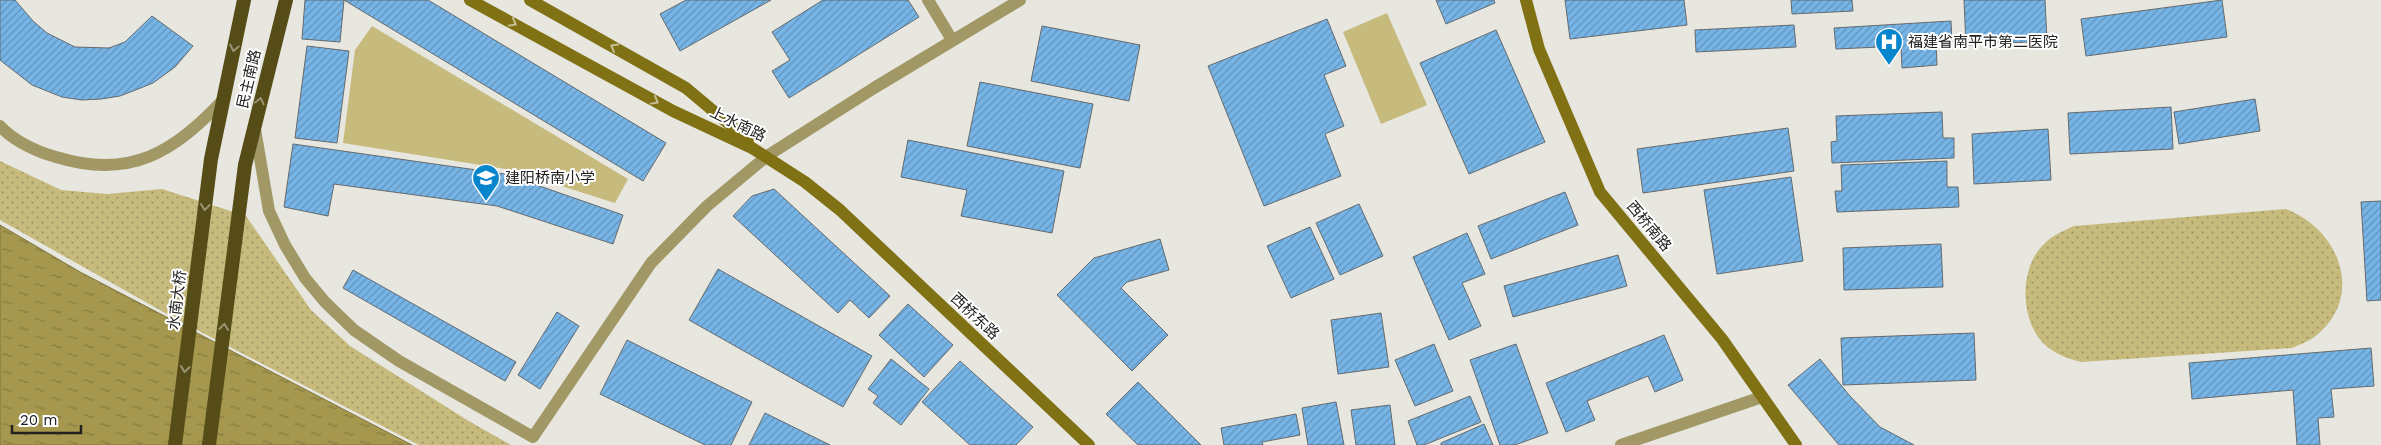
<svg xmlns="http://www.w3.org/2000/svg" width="2381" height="445" viewBox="0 0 2381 445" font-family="'Work Sans','Noto Sans SC',sans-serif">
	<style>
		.grass { fill: url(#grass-dots) }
		.garden { fill: #c6ba7d }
		.water { fill: url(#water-ripples); stroke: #7e743f }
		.building { fill: url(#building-hatch); stroke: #646a6e }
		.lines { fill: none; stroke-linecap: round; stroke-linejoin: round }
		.service { stroke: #a29865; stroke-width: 12 }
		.minor { stroke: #a29865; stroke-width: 12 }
		.secondary { stroke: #817115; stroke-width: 12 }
		.trunk { stroke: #554c17; stroke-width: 14 }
		.oneway { stroke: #c6bf96 }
		.oneway2 { stroke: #999474 }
		.labels { text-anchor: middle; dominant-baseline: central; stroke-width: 4; stroke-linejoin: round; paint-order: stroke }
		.poi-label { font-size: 15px; fill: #22211f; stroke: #fff; text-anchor: start }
		.street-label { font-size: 15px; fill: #22211f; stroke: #fff }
	</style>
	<defs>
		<pattern id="grass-dots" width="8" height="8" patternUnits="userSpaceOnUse" patternTransform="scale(1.25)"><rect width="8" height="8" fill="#c6ba7d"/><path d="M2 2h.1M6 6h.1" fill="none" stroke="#a09766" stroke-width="1.8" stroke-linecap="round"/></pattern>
		<pattern id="water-ripples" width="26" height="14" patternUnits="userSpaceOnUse" patternTransform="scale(1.25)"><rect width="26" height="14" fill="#a5974d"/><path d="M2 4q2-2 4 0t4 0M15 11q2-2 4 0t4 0" fill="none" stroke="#867b3f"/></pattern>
		<pattern id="building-hatch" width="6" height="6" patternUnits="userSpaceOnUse" patternTransform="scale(1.25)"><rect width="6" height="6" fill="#77b5e7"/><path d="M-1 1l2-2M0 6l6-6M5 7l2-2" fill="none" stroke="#6193bb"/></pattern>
	</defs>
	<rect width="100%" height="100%" fill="#e7e6df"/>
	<!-- grass -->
	<g class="grass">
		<path d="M 0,161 L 61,190 L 107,194 L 162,189 L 246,216 L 311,310 L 350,346 L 467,420 L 511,445 L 419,445 L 174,318 L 0,220 Z"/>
		<path d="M 2286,209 C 2341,230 2366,299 2313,338 C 2307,342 2298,345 2292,348 L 2081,362 C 2067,358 2054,354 2043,343 C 2020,318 2019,268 2044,244 C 2053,235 2063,231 2074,226 Z"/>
	</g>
	<!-- garden -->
	<g class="garden">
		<path d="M 1387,13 L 1427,105 L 1381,124 L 1343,32 Z"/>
		<path d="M 372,26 L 628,179 L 615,203 L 511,170 L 343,143 L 355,50 Z"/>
	</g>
	<!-- water -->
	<path class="water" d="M 0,225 L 80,272 L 412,445 L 0,445 Z"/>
	<!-- building -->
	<g class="building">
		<path d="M 0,0 L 15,0 L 33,21 L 47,33 L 75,47 L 109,48 L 125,42 L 152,16 L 193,46 L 175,67 L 153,83 L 138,89 L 120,96 L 101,99 L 82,100 L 62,97 L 32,85 L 0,60 Z"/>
		<path d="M 305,0 L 344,0 L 340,42 L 302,39 Z"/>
		<path d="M 344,0 L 428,0 L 666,143 L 643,181 Z"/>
		<path d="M 686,0 L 771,0 L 680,51 L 660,14 Z"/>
		<path d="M 823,0 L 908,0 L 919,17 L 789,98 L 772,71 L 790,60 L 772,32 Z"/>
		<path d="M 1436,0 L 1494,0 L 1495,3 L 1446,24 Z"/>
		<path d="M 1565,0 L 1684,0 L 1687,25 L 1570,39 Z"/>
		<path d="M 1791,0 L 1852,0 L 1853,11 L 1792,14 Z"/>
		<path d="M 1964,0 L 2045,0 L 2047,41 L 1966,45 Z"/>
		<path d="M 2222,0 L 2227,37 L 2086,56 L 2081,19 Z"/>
		<path d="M 1327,19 L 1346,66 L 1324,75 L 1344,126 L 1325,134 L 1341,176 L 1264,206 L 1208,66 Z"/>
		<path d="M 1951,21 L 1952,43 L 1936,44 L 1937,65 L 1902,68 L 1901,46 L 1836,49 L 1834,28 Z"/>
		<path d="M 1794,25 L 1796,47 L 1696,52 L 1695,30 Z"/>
		<path d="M 1042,26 L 1140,45 L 1129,101 L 1031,81 Z"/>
		<path d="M 1496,30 L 1545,142 L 1469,174 L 1420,63 Z"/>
		<path d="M 307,46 L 349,51 L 337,143 L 295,138 Z"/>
		<path d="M 980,82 L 1093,104 L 1080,168 L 967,146 Z"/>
		<path d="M 2255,99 L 2260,131 L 2179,144 L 2174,112 Z"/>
		<path d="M 2171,107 L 2173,149 L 2070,154 L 2068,113 Z"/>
		<path d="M 1942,112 L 1943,138 L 1954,138 L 1954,158 L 1832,163 L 1831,142 L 1837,141 L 1836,116 Z"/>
		<path d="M 1788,128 L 1794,171 L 1643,193 L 1637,149 Z"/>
		<path d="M 2048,129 L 2051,180 L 1974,184 L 1972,134 Z"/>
		<path d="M 908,140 L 1064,171 L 1052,233 L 961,216 L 967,190 L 901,177 Z"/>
		<path d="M 293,144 L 505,174 L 623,215 L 613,244 L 497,206 L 334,184 L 328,216 L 284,207 Z"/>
		<path d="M 1947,161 L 1947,187 L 1958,187 L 1959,207 L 1837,212 L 1835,191 L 1842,191 L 1841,165 Z"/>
		<path d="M 1791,177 L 1803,261 L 1717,274 L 1704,190 Z"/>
		<path d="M 774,189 L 890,296 L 869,318 L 850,300 L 838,313 L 733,216 L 752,196 Z"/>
		<path d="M 1565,192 L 1578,225 L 1491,259 L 1478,226 Z"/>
		<path d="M 2381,201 L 2381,300 L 2367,301 L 2361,202 Z"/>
		<path d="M 1359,204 L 1383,256 L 1340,275 L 1316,223 Z"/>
		<path d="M 1310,227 L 1334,279 L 1291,298 L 1267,246 Z"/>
		<path d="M 1467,233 L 1485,274 L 1462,283 L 1481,326 L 1449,340 L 1413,257 Z"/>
		<path d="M 1160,239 L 1169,270 L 1127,282 L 1121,288 L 1168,335 L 1132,371 L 1057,295 L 1094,258 Z"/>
		<path d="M 1941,244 L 1943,287 L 1844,290 L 1843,248 Z"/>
		<path d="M 1618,255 L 1627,286 L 1513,317 L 1504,286 Z"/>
		<path d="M 718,269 L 872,356 L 843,407 L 689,320 Z"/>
		<path d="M 353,270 L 516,362 L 505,381 L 343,288 Z"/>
		<path d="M 908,304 L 953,345 L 924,377 L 879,335 Z"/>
		<path d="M 557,312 L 579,326 L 540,389 L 518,375 Z"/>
		<path d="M 1381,313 L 1389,367 L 1338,374 L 1331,320 Z"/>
		<path d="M 1974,333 L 1976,380 L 1843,385 L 1841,338 Z"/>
		<path d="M 1664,335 L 1683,380 L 1655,392 L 1648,376 L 1587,401 L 1595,420 L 1566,432 L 1546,383 Z"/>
		<path d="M 627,340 L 752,402 L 731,445 L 705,445 L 600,394 Z"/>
		<path d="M 1434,344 L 1453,391 L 1415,406 L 1395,360 Z"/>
		<path d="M 1516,344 L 1548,433 L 1515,445 L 1500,445 L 1470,360 Z"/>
		<path d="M 2371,348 L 2374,386 L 2331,389 L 2334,417 L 2318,418 L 2320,445 L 2297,445 L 2293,390 L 2192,399 L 2189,363 Z"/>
		<path d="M 891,359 L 929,389 L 901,425 L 873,403 L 878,396 L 868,389 Z"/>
		<path d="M 1820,359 L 1849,395 L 1880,427 L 1914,445 L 1839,445 L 1788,385 Z"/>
		<path d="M 960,361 L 1033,427 L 1016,445 L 970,445 L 922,402 Z"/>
		<path d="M 1138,382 L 1201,445 L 1138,445 L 1106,414 Z"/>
		<path d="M 1470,396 L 1481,422 L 1424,445 L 1417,445 L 1408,421 Z"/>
		<path d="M 1336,402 L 1344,445 L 1308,445 L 1302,408 Z"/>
		<path d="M 1390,405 L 1395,445 L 1356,445 L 1351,410 Z"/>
		<path d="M 765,413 L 830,445 L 749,445 Z"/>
		<path d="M 1296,414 L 1300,435 L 1262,442 L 1263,445 L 1224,445 L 1221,428 Z"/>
		<path d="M 1484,424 L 1493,445 L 1441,445 L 1441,443 Z"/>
	</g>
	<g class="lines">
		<!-- service -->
		<path class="service" d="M 928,0 L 952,40"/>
		<!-- minor -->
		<g class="minor">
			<path d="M 0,126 C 14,141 37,152 56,157 C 131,180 174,152 224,99"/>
			<path d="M 255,129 L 269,211 L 285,245 L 305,278 L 325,302 L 354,330 L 399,361 L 533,437 L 651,263 L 707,206 L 767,156 L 874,88 L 1020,0"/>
			<path d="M 1621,445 L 1762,397"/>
		</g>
		<!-- secondary -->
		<g class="secondary">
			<path d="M 470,0 L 673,111 L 752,148 L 805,182 L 840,210 L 1089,445"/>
			<path d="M 530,0 L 686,88 L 748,140"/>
			<path d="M 1526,0 L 1539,49 L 1600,192 L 1722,339 L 1796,445"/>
		</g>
		<!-- trunk -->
		<g class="trunk">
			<path d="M 175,445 L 211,159 L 244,0"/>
			<path d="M 209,445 L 245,165 L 286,0"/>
		</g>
	</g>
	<!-- one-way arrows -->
	<defs><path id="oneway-chevron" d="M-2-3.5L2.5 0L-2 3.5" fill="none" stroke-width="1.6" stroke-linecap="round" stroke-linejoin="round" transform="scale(1.25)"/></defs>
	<g class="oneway">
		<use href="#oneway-chevron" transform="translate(513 23) rotate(29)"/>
		<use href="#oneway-chevron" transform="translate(614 47) rotate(-150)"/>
		<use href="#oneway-chevron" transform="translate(655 101) rotate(29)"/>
	</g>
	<g class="oneway2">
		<use href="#oneway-chevron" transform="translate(234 48) rotate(101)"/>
		<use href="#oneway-chevron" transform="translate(260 101) rotate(-77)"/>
		<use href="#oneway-chevron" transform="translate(205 207) rotate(97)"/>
		<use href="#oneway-chevron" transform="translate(224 327) rotate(-83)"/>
		<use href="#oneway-chevron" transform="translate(185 369) rotate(97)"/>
	</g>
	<!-- icons -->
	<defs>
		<symbol id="hospital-pin" viewBox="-11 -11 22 30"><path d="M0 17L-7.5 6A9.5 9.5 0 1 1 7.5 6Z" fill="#0785cd" stroke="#fff"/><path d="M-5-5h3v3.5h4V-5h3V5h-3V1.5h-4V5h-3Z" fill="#fff"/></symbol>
		<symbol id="school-pin" viewBox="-11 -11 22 30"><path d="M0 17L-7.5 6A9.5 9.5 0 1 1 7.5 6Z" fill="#0785cd" stroke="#fff"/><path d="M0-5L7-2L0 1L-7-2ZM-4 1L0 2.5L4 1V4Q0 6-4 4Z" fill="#fff"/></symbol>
	</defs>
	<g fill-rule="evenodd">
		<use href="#hospital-pin" x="1873" y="26" width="32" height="43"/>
		<use href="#school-pin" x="470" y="162" width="32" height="43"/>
	</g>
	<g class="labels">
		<!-- poi labels -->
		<g class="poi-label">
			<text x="1908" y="42">福建省南平市第二医院</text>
			<text x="505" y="178">建阳桥南小学</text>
		</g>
		<!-- street labels -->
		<g class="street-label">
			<text transform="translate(249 79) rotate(-77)">民主南路</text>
			<text transform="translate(738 124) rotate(26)">上水南路</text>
			<text transform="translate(1649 226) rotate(50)">西桥南路</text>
			<text transform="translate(177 300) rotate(-83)">水南大桥</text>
			<text transform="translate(975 316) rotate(43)">西桥东路</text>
		</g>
	</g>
	<!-- scale -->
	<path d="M12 425v8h69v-8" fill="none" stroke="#22211f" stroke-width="2.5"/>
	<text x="20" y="425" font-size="15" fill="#22211f" stroke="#ffffff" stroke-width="4" paint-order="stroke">20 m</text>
</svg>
